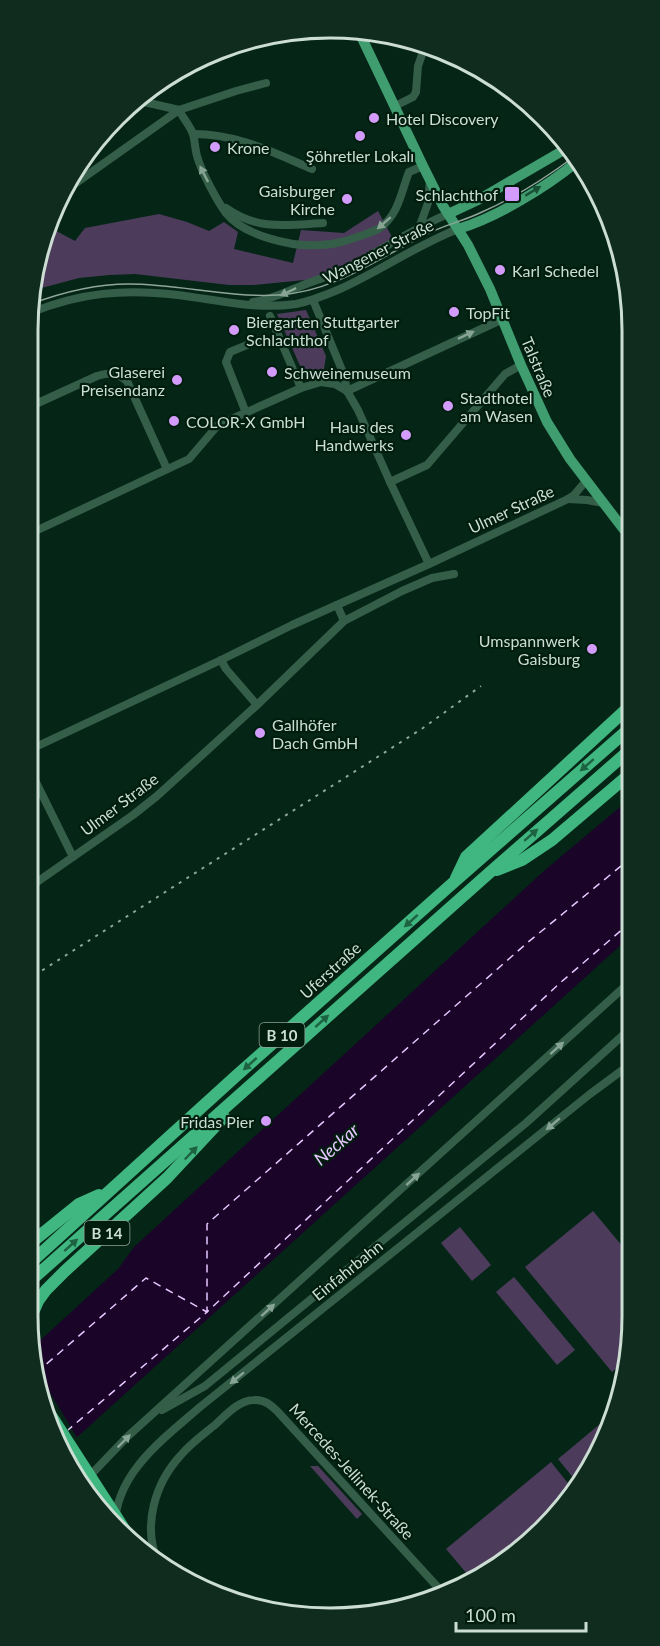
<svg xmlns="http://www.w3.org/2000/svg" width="660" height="1646" viewBox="0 0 660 1646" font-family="Lato,sans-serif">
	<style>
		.green { fill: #4d3b5c }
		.water { fill: #1a0428 }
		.pier { fill: #052617 }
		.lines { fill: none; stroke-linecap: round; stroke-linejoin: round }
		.ferry { stroke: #e6c7ff; stroke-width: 1.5; stroke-dasharray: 8 6; stroke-linecap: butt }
		.minor { stroke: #355e48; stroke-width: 8 }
		.major { stroke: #3f9d70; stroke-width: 10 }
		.highway { stroke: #40b680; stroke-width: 12 }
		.tram { stroke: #8fa699; stroke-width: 1.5 }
		.rail { stroke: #8fa699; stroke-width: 2; stroke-dasharray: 3 6; stroke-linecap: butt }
		.oneway { fill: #88a494 }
		.oneway2 { fill: #195035 }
		.oneway3 { fill: #1d6241 }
		.poi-dot { fill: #d39cfc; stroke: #001d0e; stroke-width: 2 }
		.labels { text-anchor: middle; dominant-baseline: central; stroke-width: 4.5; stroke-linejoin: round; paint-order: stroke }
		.shield { fill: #001d0e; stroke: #8fa498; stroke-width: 1.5 }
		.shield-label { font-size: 15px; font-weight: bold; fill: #ccded3 }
		.poi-label { font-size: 16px; fill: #ccded3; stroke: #001d0e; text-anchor: start }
		.street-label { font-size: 16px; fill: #ccded3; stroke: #001d0e }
		.water-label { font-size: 18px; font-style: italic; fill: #e6c7ff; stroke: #001d0e }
		.rim { fill: none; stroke: #ccded3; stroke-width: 3 }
	</style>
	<rect width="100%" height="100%" fill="#052617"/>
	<!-- green -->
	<g class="green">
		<path d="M 378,211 L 393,239 L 352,263 L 315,279 L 253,285 L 229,285 L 135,274 L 109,275 L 79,278 L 34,290 L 43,233 L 47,226 L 75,241 L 85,228 L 159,214 L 187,222 L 209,231 L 224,222 L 238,232 L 234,249 L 293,263 L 301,230 L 344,233 Z"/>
		<path d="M 306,310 L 326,356 L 324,369 L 311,374 L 301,368 L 277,314 Z"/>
		<path d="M 593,1211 L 633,1259 L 633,1316 L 626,1360 L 612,1372 L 525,1267 Z"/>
		<path d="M 460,1227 L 491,1265 L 472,1281 L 441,1243 Z"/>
		<path d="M 514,1277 L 575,1350 L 557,1365 L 496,1292 Z"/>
		<path d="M 618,1409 L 617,1413 L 579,1485 L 558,1459 Z"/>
		<path d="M 551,1462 L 575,1492 L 570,1501 L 482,1578 L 473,1581 L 446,1549 Z"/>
		<path d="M 310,1466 L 318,1466 L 362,1514 L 357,1519 Z"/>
	</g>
	<!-- water -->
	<path class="water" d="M 632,797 L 632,935 L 64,1449 L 43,1414 L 32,1348 L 118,1269 L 134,1247 L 545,870 Z"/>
	<!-- pier -->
	<path class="pier" d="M 34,1343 L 36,1362 L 46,1386 L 78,1439 L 65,1452 L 43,1414 L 32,1345 Z"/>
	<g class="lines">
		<!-- ferry -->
		<g class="ferry">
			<path d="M 632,857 L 527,943 L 207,1224 L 207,1312 L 560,983 L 632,921"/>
			<path d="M 36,1373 L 146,1278 L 207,1312 L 68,1430"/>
		</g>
		<!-- minor -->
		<g class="minor">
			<path d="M 140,101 L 179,110 L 236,91 L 266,83"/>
			<path d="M 395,106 L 413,97 L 416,92 L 418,66 L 426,43"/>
			<path d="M 179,110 C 183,118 190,126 193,134 C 195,141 195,149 197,156 C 201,171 217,201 226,213 C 244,236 292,247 319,245 C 335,245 349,240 363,235 C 369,233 375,231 380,228 C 399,214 401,192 409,172 L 423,166"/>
			<path d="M 193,134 C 238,134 272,152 312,169"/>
			<path d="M 69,188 L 179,110"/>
			<path d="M 226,208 C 258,231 288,225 323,223"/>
			<path d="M 419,228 L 428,203 L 430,180"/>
			<path d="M 313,300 L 344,375 L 347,391 L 358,410 L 390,482 L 429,564"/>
			<path d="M 253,302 C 271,300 285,292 301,286 C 315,280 331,276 345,269 C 380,251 412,229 448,214"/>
			<path d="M 30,313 C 81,292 124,289 178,295 C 218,300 256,310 296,304 C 311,301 326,295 340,289 C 380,271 417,245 458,229"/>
			<path d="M 270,316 L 301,388"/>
			<path d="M 347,391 L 503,319"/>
			<path d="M 27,408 L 97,376 C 111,372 115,372 127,381 L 167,469"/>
			<path d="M 246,413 L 226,362 L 230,352 L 259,340"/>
			<path d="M 390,482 L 427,465 L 505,374 L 521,365"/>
			<path d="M 568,499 L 587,500 L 603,503"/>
			<path d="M 27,535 L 189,459 L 218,425 L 274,400 L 301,388 L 321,382 L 335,384 L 347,391"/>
			<path d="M 337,605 L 344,621"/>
			<path d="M 221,660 L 226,669 L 257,705"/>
			<path d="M 27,751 L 221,660 L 292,625 L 429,564 L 568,499 L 574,495 L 586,481"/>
			<path d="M 27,764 L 73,857"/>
			<path d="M 27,889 L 133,815 L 157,796 L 257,705 L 344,621 L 402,591 L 432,578 L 454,574"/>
			<path d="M 162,1410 L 205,1386 L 526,1123 L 632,1027"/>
			<path d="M 83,1483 L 127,1437 L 632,980"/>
			<path d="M 115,1526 C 115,1474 163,1439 200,1407 L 590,1094 L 632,1063"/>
			<path d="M 158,1562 C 142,1526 155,1483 181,1455 C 191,1443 204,1434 216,1424 C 226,1415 239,1400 254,1400 C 264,1399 271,1405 278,1412 L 443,1593"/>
		</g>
		<!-- major -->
		<g class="major">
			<path d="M 360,34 L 423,166 L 443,206 L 468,245 L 490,289 L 521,365 L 547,422 L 570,459 L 631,539"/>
			<path d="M 448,214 L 478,200 L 569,147"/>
			<path d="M 458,229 C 498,217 546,187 578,161"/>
		</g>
		<!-- highway -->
		<g class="highway">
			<path d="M 497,870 L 522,860 L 552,840 L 632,772"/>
			<path d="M 456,878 L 466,857 L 631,705"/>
			<path d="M 27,1246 L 79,1204 L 99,1195"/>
			<path d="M 27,1266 L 236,1076 L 454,882 L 631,727"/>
			<path d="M 27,1284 L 488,874 L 632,748"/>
			<path d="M 28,1324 L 38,1301 L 46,1290 L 65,1271 L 167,1178 L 224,1117"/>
			<path d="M 41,1400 L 130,1538"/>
		</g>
		<!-- tram -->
		<path class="tram" d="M 31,304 C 63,292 95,284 129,284 C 179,284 228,298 278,295 C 336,292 381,256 431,232 C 448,224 466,220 482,212 C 514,198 547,177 575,156"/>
		<!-- rail -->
		<path class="rail" d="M 27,980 L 423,728 L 481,686"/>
	</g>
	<!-- one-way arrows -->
	<defs><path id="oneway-solid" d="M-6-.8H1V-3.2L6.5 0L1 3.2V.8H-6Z" transform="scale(1.5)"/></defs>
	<g class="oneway">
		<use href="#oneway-solid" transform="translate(204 174) rotate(-117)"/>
		<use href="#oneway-solid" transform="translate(384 223) rotate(139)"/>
		<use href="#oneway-solid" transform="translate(288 292) rotate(155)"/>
		<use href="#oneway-solid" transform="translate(466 335) rotate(-25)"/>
		<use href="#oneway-solid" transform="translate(557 1048) rotate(-42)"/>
		<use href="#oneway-solid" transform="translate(553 1124) rotate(140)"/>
		<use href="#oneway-solid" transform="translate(413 1179) rotate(-42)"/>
		<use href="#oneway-solid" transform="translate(268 1310) rotate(-42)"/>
		<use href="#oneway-solid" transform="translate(237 1378) rotate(141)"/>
		<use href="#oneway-solid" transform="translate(124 1441) rotate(-45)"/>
	</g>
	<use class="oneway2" href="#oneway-solid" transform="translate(533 191) rotate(-31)"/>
	<g class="oneway3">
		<use href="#oneway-solid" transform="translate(587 765) rotate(139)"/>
		<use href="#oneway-solid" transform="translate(531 835) rotate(-41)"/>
		<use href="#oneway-solid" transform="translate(411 921) rotate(138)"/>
		<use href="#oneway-solid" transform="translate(322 1021) rotate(-42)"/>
		<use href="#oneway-solid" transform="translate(250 1064) rotate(138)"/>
		<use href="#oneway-solid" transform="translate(191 1153) rotate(-46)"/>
		<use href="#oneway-solid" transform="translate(71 1245) rotate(-42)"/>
	</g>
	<!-- markers -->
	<g class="poi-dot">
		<circle cx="374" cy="118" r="6"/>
		<circle cx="360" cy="136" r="6"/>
		<circle cx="215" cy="147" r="6"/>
		<rect x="504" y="186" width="16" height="16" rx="3"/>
		<circle cx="347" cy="199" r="6"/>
		<circle cx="500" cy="270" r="6"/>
		<circle cx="454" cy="312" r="6"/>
		<circle cx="234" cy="330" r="6"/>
		<circle cx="272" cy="372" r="6"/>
		<circle cx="177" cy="380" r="6"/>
		<circle cx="448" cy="406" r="6"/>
		<circle cx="174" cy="421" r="6"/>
		<circle cx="406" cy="435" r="6"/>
		<circle cx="592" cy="649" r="6"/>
		<circle cx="260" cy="733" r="6"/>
		<circle cx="266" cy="1121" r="6"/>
	</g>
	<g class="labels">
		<!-- shield labels -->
		<g class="shield">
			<rect x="259.5" y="1023" width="45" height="24" rx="4.5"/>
			<rect x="84.5" y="1221" width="45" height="24" rx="4.5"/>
		</g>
		<g class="shield-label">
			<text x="282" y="1035">B 10</text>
			<text x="107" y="1233">B 14</text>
		</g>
		<!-- poi labels -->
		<g class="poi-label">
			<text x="386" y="118">Hotel Discovery</text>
			<text x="227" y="147">Krone</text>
			<text x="360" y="155" text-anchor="middle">Şöhretler Lokalı</text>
			<text x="335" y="190" text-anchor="end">Gaisburger<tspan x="335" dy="18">Kirche</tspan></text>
			<text x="498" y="194" text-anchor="end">Schlachthof</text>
			<text x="512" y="270">Karl Schedel</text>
			<text x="466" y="312">TopFit</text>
			<text x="246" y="321">Biergarten Stuttgarter<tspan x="246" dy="18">Schlachthof</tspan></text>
			<text x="165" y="371" text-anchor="end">Glaserei<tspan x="165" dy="18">Preisendanz</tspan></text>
			<text x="284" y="372">Schweinemuseum</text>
			<text x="460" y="397">Stadthotel<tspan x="460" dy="18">am Wasen</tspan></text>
			<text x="186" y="421">COLOR-X GmbH</text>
			<text x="394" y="426" text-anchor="end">Haus des<tspan x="394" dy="18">Handwerks</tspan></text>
			<text x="580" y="640" text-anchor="end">Umspannwerk<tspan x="580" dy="18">Gaisburg</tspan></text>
			<text x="272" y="724">Gallhöfer<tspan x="272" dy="18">Dach GmbH</tspan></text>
			<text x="254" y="1121" text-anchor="end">Fridas Pier</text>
		</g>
		<!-- street labels -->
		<g class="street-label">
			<text transform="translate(378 251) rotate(-27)">Wangener Straße</text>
			<text transform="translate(539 367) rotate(67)">Talstraße</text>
			<text transform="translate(511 509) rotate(-25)">Ulmer Straße</text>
			<text transform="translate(119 804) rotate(-37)">Ulmer Straße</text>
			<text transform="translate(330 970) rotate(-42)">Uferstraße</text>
			<text transform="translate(347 1270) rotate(-39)">Einfahrbahn</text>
			<text transform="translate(352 1471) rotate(48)">Mercedes-Jellinek-Straße</text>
		</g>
		<!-- water labels -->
		<g class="water-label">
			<text transform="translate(336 1144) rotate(-41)">Neckar</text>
		</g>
	</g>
	<!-- crop -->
	<path d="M0 0H660V1646H0ZM330 38H330A292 292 0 0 1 622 330V1316A292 292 0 0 1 330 1608H330A292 292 0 0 1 38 1316V330A292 292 0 0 1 330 38Z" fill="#102c1e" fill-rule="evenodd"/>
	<path class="rim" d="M330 38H330A292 292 0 0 1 622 330V1316A292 292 0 0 1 330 1608H330A292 292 0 0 1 38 1316V330A292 292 0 0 1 330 38Z"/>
	<!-- scale -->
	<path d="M456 1622v9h130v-9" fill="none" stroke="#ccded3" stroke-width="3"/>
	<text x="465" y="1622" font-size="18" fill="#ccded3" stroke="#001d0e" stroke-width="4.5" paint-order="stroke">100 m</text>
</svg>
